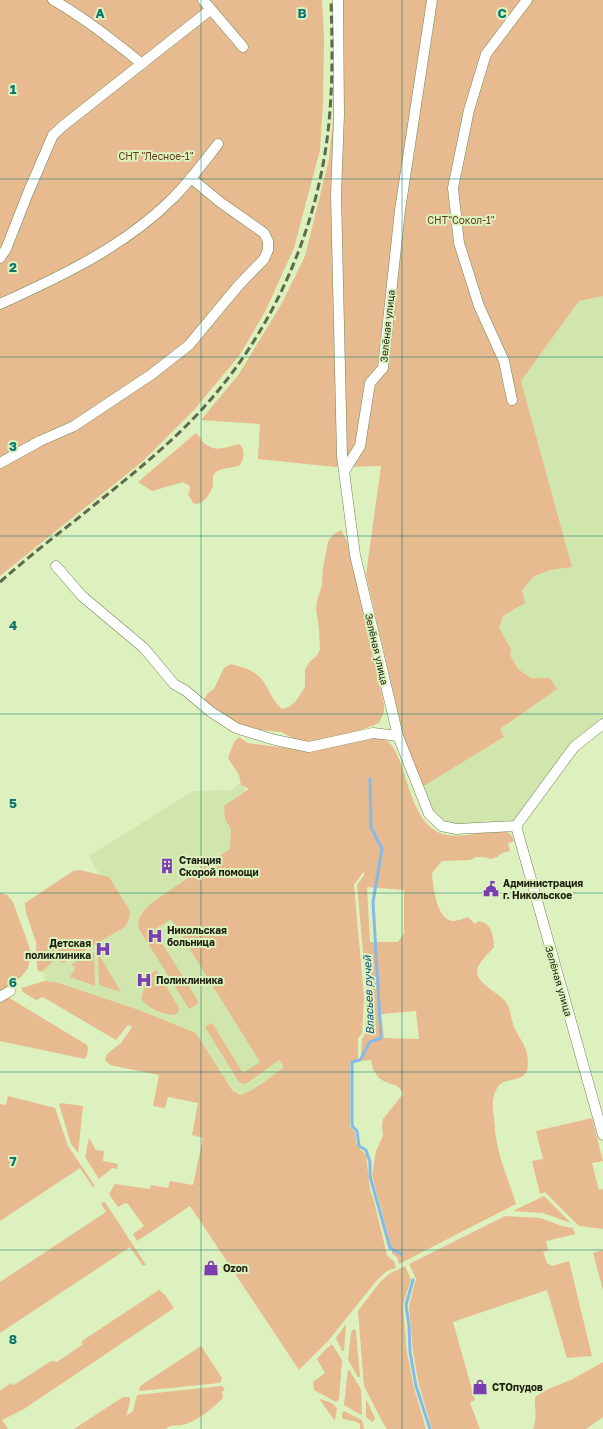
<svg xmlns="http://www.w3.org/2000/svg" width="603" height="1429" viewBox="0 0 603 1429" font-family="'Golos Text',sans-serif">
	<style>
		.built { fill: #d0e6ac }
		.green { fill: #e7ba8f; fill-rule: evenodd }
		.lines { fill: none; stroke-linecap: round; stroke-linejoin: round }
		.stream { stroke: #84bae8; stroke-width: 3 }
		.street-casing { stroke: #728455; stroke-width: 11 }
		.street { stroke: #fff; stroke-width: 10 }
		.rail { stroke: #5f6a4b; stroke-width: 3; stroke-dasharray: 8 4; stroke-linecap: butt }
		.grid { fill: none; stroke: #0f766e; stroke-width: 1; stroke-opacity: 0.55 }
		.labels { text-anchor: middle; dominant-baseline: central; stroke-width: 4; stroke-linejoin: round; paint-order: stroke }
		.park-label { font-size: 10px; fill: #623f1a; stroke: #ddf1be }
		.street-label { font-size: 10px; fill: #1c220f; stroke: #ddf1be }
		.poi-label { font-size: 10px; font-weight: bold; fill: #1c220f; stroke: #ddf1be; text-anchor: start }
		.water-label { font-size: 11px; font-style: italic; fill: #13507b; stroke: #ddf1be }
		.grid-label { font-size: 13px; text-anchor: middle; font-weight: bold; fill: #0f766e; stroke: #ddf1be; stroke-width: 4; stroke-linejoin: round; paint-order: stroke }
	</style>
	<rect width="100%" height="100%" fill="#ddf1be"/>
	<!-- built -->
	<g class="built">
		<path d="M 603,296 L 603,720 L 514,822 L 471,825 L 442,822 L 431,809 L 422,787 L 504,737 L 500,729 L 557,689 L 550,678 L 531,678 L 518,669 L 510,655 L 511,649 L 499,628 L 503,616 L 525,603 L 522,590 L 533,577 L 550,570 L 572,567 L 521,381 L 579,301 Z"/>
		<path d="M 241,783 L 270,826 L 279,1060 L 284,1067 L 255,1088 L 248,1093 L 240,1095 L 232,1090 L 196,1033 L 139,1010 L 56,982 L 45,981 L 43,971 L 54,960 L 65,963 L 125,927 L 129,919 L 109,877 L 100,876 L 89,856 L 193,791 L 231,790 Z"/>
	</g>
	<!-- green -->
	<g class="green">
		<path d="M 0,0 L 322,0 L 324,38 L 323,103 L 320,150 L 294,248 L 265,312 L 239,356 L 193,411 L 143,461 L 0,576 Z"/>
		<path d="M 335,0 L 603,0 L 603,296 L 579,301 L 521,381 L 572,567 L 550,570 L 533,577 L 522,590 L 525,603 L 503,616 L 499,628 L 511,649 L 510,655 L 518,669 L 531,678 L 550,678 L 557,689 L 500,729 L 504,737 L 422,787 L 404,739 L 366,575 L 381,466 L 335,467 L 258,459 L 260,424 L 201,420 L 239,374 L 282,303 L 305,256 L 329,159 L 335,99 Z"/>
		<path d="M 196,433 C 199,435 200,438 202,441 C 213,453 225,448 239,444 C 246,449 244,459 240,465 C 232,469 221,467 215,473 C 212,476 213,481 213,485 C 211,494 204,502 197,504 L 193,503 L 188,494 L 190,490 L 190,486 L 183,482 L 152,491 L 138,482 Z"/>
		<path d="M 341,530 L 348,543 L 384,704 L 384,712 L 379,723 L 361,730 L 310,744 L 297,740 L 281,732 L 247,729 L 202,702 L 208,693 L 214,689 L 224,668 L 231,664 C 240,667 248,668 256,674 C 268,682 270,700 282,709 L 289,707 L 296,701 L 305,687 L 305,670 L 310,661 L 316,657 L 320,650 L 319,629 L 316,609 L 317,601 L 322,585 L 323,567 L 328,542 L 334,534 Z"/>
		<path d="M 239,737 L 248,743 L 276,747 L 294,748 L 313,751 L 372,738 C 376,738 381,737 384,739 C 394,744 397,755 401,764 C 410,789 417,830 447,835 C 465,838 484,831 502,829 C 508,832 512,835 514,841 L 508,843 L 510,851 L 502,853 L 497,857 L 491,859 L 484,857 L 476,857 L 470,860 L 442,861 L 432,873 C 433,885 436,920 453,921 C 458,921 464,918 468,917 L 475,924 L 479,921 C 491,923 494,936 494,947 C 489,953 477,964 477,971 C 476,982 496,992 503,999 C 511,1006 510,1015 513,1024 C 516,1034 525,1043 527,1054 C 533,1091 505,1071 496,1090 C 491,1100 493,1109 494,1119 C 495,1127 495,1135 497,1143 C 501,1164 510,1184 516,1204 L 399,1264 L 397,1257 L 392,1254 L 392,1250 L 372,1175 L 376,1151 L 383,1136 L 382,1126 L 383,1119 L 403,1094 C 397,1082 396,1087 386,1082 C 377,1079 372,1069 371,1060 L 361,1061 L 362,1039 L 365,1034 L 367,996 L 357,885 L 364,875 L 364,871 L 354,885 L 364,997 L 362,1034 L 358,1038 L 358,1059 L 350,1062 L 350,1127 L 355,1132 L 357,1146 L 366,1155 L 370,1190 L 374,1201 L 387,1255 L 389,1258 L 394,1261 L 396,1268 L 387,1271 L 377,1280 L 328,1341 L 299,1370 L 190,1206 L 137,1241 L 133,1234 L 144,1226 L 128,1204 L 125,1203 L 118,1207 L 109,1194 L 115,1184 L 150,1189 L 151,1185 L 168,1188 L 170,1181 L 193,1185 L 203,1138 L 192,1135 L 198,1103 L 168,1097 L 165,1108 L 153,1106 L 159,1075 L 110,1065 L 105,1060 L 107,1054 L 121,1043 L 132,1027 L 128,1025 L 116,1040 L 43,997 L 36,1000 L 23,992 L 21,988 L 45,981 L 56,982 L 139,1010 L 196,1033 L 232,1090 L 240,1095 C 256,1090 270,1077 284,1067 L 279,1060 L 247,1083 L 243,1084 L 239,1082 L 205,1027 L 212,1023 L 243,1073 L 260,1062 L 171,919 L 154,930 L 199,1003 L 189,1009 L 139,929 C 136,917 145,909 153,902 L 230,849 L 231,829 L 225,819 L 224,806 L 249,789 L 241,785 L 239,775 L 228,758 L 234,742 ZM 367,887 L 404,890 L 404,933 L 398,942 L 370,942 ZM 416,1011 L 419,1039 L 384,1038 L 381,1014 Z"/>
		<path d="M 80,870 L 109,877 L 130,911 L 129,919 L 125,927 L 64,963 L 54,960 L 43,971 L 39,972 L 37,969 L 36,942 L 26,913 L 25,903 L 73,871 Z"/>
		<path d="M 0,893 L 7,895 L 13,902 L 29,946 L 31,956 L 28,968 L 21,977 L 0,992 Z"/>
		<path d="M 93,952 L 94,955 L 95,986 L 70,977 L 76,967 L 71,965 Z"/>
		<path d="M 98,953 L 121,992 L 99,985 Z"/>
		<path d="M 155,971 L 157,971 L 179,1008 L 178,1013 L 174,1015 C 163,1014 146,1008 141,998 L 146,983 L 153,979 L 150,974 Z"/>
		<path d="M 6,996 L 87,1045 C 89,1050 87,1054 85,1059 L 0,1041 L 0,1000 Z"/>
		<path d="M 8,1096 L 55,1108 L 68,1146 L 95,1186 L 93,1187 L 80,1168 L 0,1221 L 0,1104 L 6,1105 Z"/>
		<path d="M 60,1103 L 83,1106 L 78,1153 L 71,1144 L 59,1104 Z"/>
		<path d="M 592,1118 L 603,1161 L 592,1163 L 599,1190 L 603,1189 L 603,1229 L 579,1226 L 545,1192 L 540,1194 L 532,1161 L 543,1159 L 536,1131 Z"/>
		<path d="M 89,1138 L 96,1150 L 104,1151 L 103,1161 L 118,1164 L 117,1169 L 112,1168 L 99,1179 L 85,1157 Z"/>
		<path d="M 544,1196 L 571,1223 L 543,1213 L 513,1211 Z"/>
		<path d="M 103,1202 L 105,1202 L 146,1265 L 143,1266 L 130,1247 L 0,1333 L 0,1282 L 106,1212 L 101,1203 Z"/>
		<path d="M 505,1216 L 540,1218 L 562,1226 L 573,1228 L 575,1234 L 546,1241 L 548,1250 L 543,1252 L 547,1263 L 552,1266 L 569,1261 L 592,1356 L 567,1358 L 547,1290 L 453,1322 L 475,1400 L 470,1403 L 480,1429 L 432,1429 L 419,1385 L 413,1352 L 409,1306 L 416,1279 L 409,1264 Z"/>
		<path d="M 603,1250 L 603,1290 L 593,1253 Z"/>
		<path d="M 405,1266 L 411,1279 L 403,1305 L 407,1353 L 414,1388 L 426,1429 L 387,1429 L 383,1423 L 364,1386 L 358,1311 L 380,1282 L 389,1274 Z"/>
		<path d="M 159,1290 L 165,1295 L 174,1308 L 24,1409 L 2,1420 L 8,1429 L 0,1429 L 0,1391 L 11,1383 L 14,1385 L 51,1361 L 57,1362 L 82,1345 L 82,1341 Z"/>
		<path d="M 345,1325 L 346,1325 L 344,1351 L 342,1351 L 336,1338 Z"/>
		<path d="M 354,1329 L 356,1331 L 360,1377 L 358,1377 L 348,1360 L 351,1332 Z"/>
		<path d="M 332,1344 L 342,1360 L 339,1399 L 338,1401 L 336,1402 L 314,1390 L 313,1382 L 325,1373 L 317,1359 L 324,1351 Z"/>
		<path d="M 201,1346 L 222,1378 L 220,1383 L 139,1391 L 140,1386 Z"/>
		<path d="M 603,1362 L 603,1417 L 586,1429 L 533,1429 C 538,1419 534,1408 535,1397 L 548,1389 L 571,1380 Z"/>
		<path d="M 348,1370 L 350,1371 L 361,1389 L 362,1414 L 361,1415 L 344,1405 Z"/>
		<path d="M 222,1386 L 225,1389 L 222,1392 L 223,1398 C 213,1408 200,1419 186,1424 C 177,1427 173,1423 165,1429 L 74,1429 L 123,1397 L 130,1397 L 130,1402 L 126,1416 L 133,1411 L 137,1395 Z"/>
		<path d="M 320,1399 L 332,1403 L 337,1408 L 335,1421 L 320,1400 Z"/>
		<path d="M 366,1399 L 375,1418 L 374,1421 L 372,1422 L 366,1417 Z"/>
		<path d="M 344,1411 L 362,1420 L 364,1429 L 360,1429 L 360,1424 C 356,1420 348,1421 342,1418 L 342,1413 Z"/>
	</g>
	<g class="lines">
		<!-- stream -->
		<g class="stream">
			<path d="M 370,779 L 371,827 L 382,849 L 373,902 L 381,1038 L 370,1042 L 360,1060 L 352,1062 L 352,1126 L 357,1131 L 359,1146 L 366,1150 L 370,1162 L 370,1176 L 390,1248 L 401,1254"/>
			<path d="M 413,1280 L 406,1305 L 409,1326 L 410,1352 L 416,1386 L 430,1429"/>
		</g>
		<defs>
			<g id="street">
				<path d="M 53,0 C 85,18 114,41 142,64"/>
				<path d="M 203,0 L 243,47"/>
				<path d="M 338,0 L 339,114 L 336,195 L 342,456 L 355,555 L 398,736 L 429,814 L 442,826 L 456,829 L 516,826 L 574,747 L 603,724"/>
				<path d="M 0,258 L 6,249 L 28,193 L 53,135 L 64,125 L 210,10"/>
				<path d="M 0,304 C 62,276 125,246 173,198 C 190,181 204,162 218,144"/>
				<path d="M 512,400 L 504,361 L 479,306 L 459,243 L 453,188 L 469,110 L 486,54 L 527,0"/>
				<path d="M 0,463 L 40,441 L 74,426 L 152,374 L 189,345 L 238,286 L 264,259 L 268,250 L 268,241 L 264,233 L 220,202 L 191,178"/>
				<path d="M 345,470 L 360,446 L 370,383 L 383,368 L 400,210 L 432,0"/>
				<path d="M 56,566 L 82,596 L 144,648 L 174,684 L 186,691 L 211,712 L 236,728 L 275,740 L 309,747 L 373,733 L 398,736"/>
				<path d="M 516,826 L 603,1135"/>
				<path d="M 0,997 L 10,991"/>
			</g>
		</defs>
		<!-- street casing -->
		<use href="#street" class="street-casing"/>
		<!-- street -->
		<use href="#street" class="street"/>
		<!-- rail -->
		<path class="rail" d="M 0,582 C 25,560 51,539 77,519 C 115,488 153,459 188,424 C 270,342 322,226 330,110 C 333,73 332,37 331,0"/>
	</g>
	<!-- grid -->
	<path class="grid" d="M 201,0 L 201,1429M 402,0 L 402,1429M 0,179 L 603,179M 0,357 L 603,357M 0,536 L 603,536M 0,714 L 603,714M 0,893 L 603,893M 0,1072 L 603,1072M 0,1250 L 603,1250"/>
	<!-- icons -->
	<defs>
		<symbol id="building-bare" viewBox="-9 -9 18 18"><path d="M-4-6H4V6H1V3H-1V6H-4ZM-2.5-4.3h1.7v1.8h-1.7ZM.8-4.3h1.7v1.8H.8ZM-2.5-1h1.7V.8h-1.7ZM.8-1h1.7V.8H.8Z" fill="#7b3db2" stroke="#ddf1be" stroke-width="2.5" paint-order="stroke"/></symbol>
		<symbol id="civic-bare" viewBox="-9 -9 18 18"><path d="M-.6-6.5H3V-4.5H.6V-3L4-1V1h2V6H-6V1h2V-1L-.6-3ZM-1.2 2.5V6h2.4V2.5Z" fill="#7b3db2" stroke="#ddf1be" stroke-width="2.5" paint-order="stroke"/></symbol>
		<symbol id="hospital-bare" viewBox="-9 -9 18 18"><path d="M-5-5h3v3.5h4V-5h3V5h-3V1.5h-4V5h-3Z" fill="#7b3db2" stroke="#ddf1be" stroke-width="2.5" paint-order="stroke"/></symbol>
		<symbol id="shop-bare" viewBox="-9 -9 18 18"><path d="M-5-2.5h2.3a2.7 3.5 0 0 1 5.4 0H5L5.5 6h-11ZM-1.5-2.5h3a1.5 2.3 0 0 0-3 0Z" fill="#7b3db2" stroke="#ddf1be" stroke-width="2.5" paint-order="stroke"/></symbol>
	</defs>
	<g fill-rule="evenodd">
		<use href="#building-bare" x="156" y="855" width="22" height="22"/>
		<use href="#civic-bare" x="480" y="878" width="22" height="22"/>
		<use href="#hospital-bare" x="144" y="925" width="22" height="22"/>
		<use href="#hospital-bare" x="92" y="938" width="22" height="22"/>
		<use href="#hospital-bare" x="133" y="969" width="22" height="22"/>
		<use href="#shop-bare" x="200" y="1257" width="22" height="22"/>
		<use href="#shop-bare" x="469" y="1376" width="22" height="22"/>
	</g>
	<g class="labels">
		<!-- park labels -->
		<g class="park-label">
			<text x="156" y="156">СНТ "Лесное-1"</text>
			<text x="461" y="220">СНТ"Сокол-1"</text>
		</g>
		<!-- street labels -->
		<g class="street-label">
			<text transform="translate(387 326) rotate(-84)">Зелёная улица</text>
			<text transform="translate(377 649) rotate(77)">Зелёная улица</text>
			<text transform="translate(559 981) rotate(74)">Зелёная улица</text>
		</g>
		<!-- poi labels -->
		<g class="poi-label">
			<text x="179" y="860">Станция<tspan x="179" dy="12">Скорой помощи</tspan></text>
			<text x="503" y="883">Администрация<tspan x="503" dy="12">г. Никольское</tspan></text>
			<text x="167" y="930">Никольская<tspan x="167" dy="12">больница</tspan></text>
			<text x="91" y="943" text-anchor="end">Детская<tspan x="91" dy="12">поликлиника</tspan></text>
			<text x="156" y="980">Поликлиника</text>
			<text x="223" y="1268">Ozon</text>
			<text x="492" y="1387">СТОпудов</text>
		</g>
		<!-- water labels -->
		<g class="water-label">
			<text transform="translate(368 995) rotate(-92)">Власьев ручей</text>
		</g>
	</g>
	<g class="grid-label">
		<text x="100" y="18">A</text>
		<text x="302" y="18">B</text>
		<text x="502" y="18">C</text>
		<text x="13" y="94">1</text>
		<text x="13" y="272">2</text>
		<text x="13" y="451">3</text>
		<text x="13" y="630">4</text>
		<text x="13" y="808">5</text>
		<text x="13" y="987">6</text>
		<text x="13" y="1166">7</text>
		<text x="13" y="1344">8</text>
	</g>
</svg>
